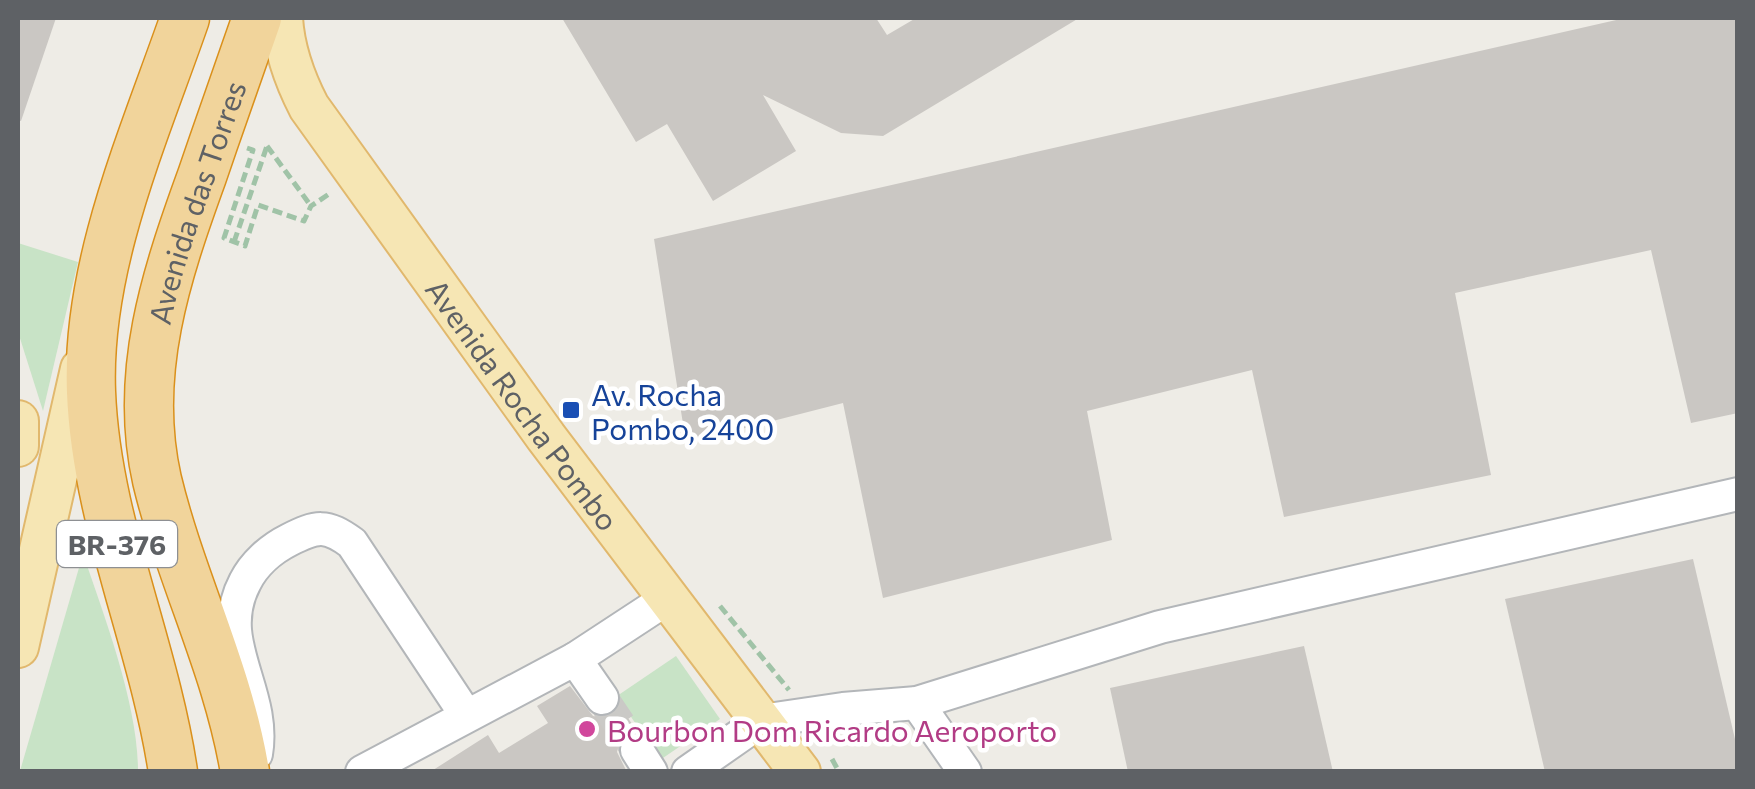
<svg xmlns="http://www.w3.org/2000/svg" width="1755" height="789" viewBox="0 0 1755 789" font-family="Commissioner,sans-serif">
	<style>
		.green { fill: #c8e3c6 }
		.building { fill: #cac7c3 }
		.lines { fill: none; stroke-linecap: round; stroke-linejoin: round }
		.minor-tunnel { stroke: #cac9c6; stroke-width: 32; stroke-dasharray: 32 16; stroke-linecap: butt }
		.minor-casing { stroke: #b3b6b9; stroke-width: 36 }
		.major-casing { stroke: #e1b86d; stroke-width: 44 }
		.highway-casing { stroke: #da901b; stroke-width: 51 }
		.path { stroke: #a0c3a7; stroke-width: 5; stroke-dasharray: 10 5; stroke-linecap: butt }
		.minor { stroke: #fff; stroke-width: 32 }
		.major { stroke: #f6e6b4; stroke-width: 40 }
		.highway { stroke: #f1d49b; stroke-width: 48 }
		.transit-dot { fill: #1a4fb4; stroke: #fff; stroke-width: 4 }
		.hotel-dot { fill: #d1479c; stroke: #fff; stroke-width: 4 }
		.labels { text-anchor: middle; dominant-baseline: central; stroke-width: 9; stroke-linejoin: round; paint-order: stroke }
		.shield { fill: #fff; stroke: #8e9093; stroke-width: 2.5 }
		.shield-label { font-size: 28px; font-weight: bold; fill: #5e6165 }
		.street-label { font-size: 30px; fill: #5e6165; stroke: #fff }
		.transit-label { font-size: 30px; fill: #164399; stroke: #fff; text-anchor: start }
		.hotel-label { font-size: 30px; fill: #b23c85; stroke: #fff; text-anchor: start }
	</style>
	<rect width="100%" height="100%" fill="#eeece6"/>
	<!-- green -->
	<g class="green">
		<path d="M 18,243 L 78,262 L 43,411 L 18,332 Z"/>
		<path d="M 83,554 C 105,618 138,705 138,771 L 20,771 Z"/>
		<path d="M 676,656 L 720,719 L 660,760 L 617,696 Z"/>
	</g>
	<!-- building -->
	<g class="building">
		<path d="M 18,18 L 56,18 L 21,121 L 18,120 Z"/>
		<path d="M 562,18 L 876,18 L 887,35 L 916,18 L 1079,18 L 883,136 L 841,133 L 763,95 L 796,151 L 713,201 L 667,124 L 636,142 Z"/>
		<path d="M 1625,18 L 1738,18 L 1738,413 L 1691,423 L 1651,250 L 1455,293 L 1491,475 L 1284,517 L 1252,370 L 1087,411 L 1112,540 L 883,598 L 843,403 L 686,443 L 654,239 Z"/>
		<path d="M 1693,559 L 1738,752 L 1738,772 L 1545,772 L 1505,599 Z"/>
		<path d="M 1304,646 L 1333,772 L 1128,772 L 1110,688 Z"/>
		<path d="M 570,686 L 593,716 L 605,718 L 614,714 L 620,706 L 636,730 L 626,734 L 619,742 L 617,752 L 627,772 L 430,772 L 488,735 L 499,753 L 548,723 L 537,706 Z"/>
	</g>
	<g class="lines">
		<!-- minor-tunnel -->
		<path class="minor-tunnel" d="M 602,698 L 637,750"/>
		<defs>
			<g id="minor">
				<path d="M 602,698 L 575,659 L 668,598"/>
				<path d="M 917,703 L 965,772"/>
				<path d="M 637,750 L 651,772"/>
				<path d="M 256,754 C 267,690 213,642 245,582 C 254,564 271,549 289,540 C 317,526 326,524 352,543 L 466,715"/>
				<path d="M 362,772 L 575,659"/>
				<path d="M 688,772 L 761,721 L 843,709 L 917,703 L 1160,627 L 1738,494"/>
			</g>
			<g id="major">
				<path id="s1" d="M 282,18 C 284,50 294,78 309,107 L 546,437 L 800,772"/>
				<path d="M 18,421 L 18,446"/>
				<path d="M 18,647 L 81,369"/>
			</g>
			<g id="highway">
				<path d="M 173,772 C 154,644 96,522 91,392 C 86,265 144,136 185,18"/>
				<path id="s2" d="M 245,772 C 228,669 181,580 157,480 C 133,374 166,275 202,176 C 220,123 239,70 257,18"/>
			</g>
		</defs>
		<!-- minor casing -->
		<use href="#minor" class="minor-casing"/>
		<!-- major casing -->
		<use href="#major" class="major-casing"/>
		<!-- highway casing -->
		<use href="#highway" class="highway-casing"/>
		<!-- path -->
		<g class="path">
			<path d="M 267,146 L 311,206"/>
			<path d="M 247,148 L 253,150 L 224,238 L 245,246 L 258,205 L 304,221 L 311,206 L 332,192"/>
			<path d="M 234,242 L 267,146"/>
			<path d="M 720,606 L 789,690"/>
			<path d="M 832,759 L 839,772"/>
		</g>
		<!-- minor -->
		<use href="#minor" class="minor"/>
		<!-- major -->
		<use href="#major" class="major"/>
		<!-- highway -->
		<use href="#highway" class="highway"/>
	</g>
	<!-- markers -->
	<rect class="transit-dot" x="561" y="400" width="20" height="20" rx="5"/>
	<circle class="hotel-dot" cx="587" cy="729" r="10"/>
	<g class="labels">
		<!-- shield labels -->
		<rect class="shield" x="57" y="521" width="120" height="46" rx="8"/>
		<g class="shield-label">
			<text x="117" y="544">BR-376</text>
		</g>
		<!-- street labels -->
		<g class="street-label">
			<text stroke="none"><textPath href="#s2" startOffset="590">Avenida das Torres</textPath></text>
			<text stroke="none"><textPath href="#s1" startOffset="460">Avenida Rocha Pombo</textPath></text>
		</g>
		<!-- transit labels -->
		<g class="transit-label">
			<text x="591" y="393">Av. Rocha<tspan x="591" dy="34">Pombo, 2400</tspan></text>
		</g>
		<!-- hotel labels -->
		<g class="hotel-label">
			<text x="607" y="729">Bourbon Dom Ricardo Aeroporto</text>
		</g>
	</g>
	<!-- border -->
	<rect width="1755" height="789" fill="none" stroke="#5e6165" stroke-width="40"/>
</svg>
